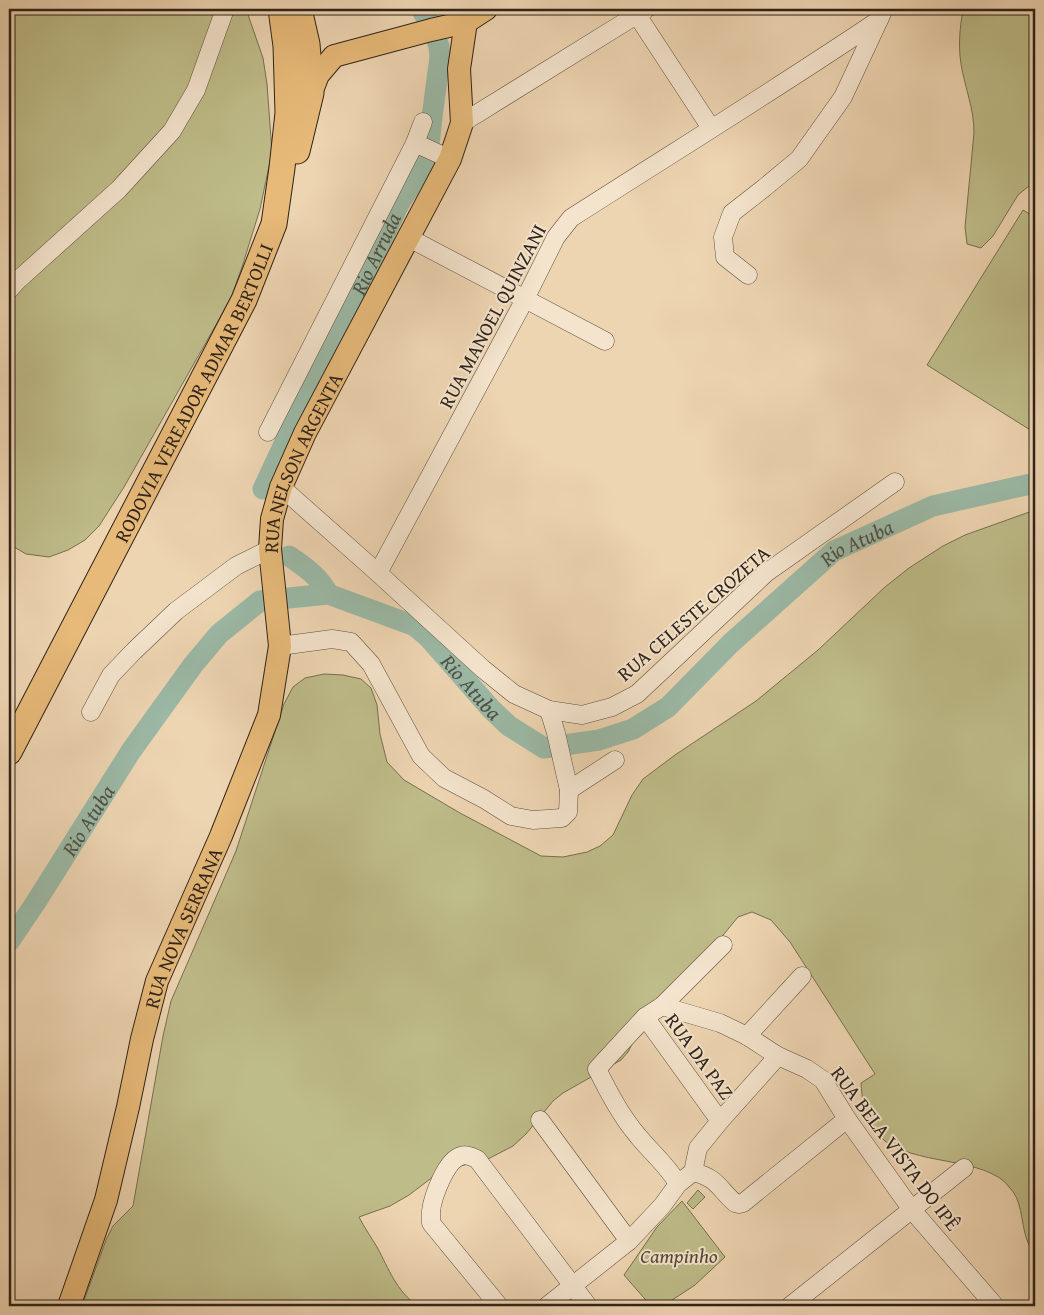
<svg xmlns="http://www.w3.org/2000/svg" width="1044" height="1315" viewBox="0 0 1044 1315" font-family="'Gentium Book Plus',serif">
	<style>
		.green { fill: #bebc89; stroke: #767052 }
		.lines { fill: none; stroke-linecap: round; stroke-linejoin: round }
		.river { stroke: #9bb9a6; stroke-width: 21 }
		.minor-casing { stroke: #5f5040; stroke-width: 19 }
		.major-casing { stroke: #2f231a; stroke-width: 24 }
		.highway-casing { stroke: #2f231a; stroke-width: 27 }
		.minor { stroke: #f4e4cd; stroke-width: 18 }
		.major { stroke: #e7ba79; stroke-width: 22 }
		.highway { stroke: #e7ba79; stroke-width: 25 }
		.labels { text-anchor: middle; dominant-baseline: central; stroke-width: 4; stroke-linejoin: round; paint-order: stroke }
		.street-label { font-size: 20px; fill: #2f231a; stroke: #f4e4cd }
		.park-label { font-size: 20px; font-style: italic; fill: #534936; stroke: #f4e4cd }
		.water-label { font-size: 21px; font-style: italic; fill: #4f5044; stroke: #f4e4cd }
	</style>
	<rect width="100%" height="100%" fill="#eed5b2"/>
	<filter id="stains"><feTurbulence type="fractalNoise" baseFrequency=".004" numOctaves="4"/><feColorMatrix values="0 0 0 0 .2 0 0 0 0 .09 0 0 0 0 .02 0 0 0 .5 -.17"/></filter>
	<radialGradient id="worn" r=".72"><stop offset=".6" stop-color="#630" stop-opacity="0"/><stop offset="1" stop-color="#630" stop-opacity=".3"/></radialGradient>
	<!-- green -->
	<g class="green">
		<path d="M 9,9 L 246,9 L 263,58 L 267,84 L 272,152 L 260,209 L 242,267 L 232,295 L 217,323 L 124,487 L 99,526 L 85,540 L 68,550 L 49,557 L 26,554 L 9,544 Z"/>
		<path d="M 963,9 L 1035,9 L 1035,181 L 1018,195 L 993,236 L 981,248 L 967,244 L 965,227 L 974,133 C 974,108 965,88 961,64 C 958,45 960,27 963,9 Z"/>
		<path d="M 1023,210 L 1035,217 L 1035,433 L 927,365 Z"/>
		<path d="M 1035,510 L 1035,1258 C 1032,1251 1028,1244 1026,1237 C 1021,1221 1022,1199 1009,1187 C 1006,1183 1002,1179 998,1177 C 963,1155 891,1165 870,1124 C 863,1111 862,1097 861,1083 L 875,1074 L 790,942 L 771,920 L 752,912 L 738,917 L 724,934 L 703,967 L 638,1032 L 628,1052 L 621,1060 L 563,1093 L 553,1101 L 526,1134 L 513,1146 L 486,1160 L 460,1166 L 446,1167 L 409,1195 L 390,1206 L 359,1217 C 364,1227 371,1237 377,1247 C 389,1269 396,1291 418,1306 L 82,1306 L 106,1240 L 113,1226 L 133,1206 L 163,1036 L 171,1001 L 236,851 L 284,704 L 293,687 L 305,678 L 324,674 L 343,675 L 361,679 L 371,688 L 377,705 L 380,734 L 387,762 L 404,780 L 460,813 L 541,856 L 563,857 L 587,852 L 600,846 L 613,835 L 632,795 L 643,779 L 675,755 L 756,701 L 818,650 L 885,587 L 909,568 L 943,546 L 965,535 Z"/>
		<path d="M 698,1190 L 705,1197 L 693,1209 L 687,1203 Z"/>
		<path d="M 682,1201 L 725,1257 L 695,1285 L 663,1306 L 651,1306 L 624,1275 L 657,1227 Z"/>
	</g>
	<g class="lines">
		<!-- river -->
		<g class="river">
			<path id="s1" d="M 263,489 L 299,412 L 399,204 L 423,166 L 429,145 L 432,117 L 440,57 L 439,47 L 434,30 L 421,9"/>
			<path d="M 289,556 C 304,566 321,578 328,594"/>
			<path id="s2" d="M 9,942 L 36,902 L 131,751 L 193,665 L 219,634 L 260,601 L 328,594 L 415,626 L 429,638 L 491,709 L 509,726 L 544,748 L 599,740 L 633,729 L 668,707 L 731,643 L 834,551 L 933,506 L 1035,483"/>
		</g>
		<defs>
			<g id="minor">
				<path d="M 637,15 L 711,128"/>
				<path d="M 423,122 L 415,143 L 450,159"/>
				<path d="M 462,123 L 646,9"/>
				<path d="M 409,238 L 605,341"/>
				<path d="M 748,275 L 725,257 L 723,237 L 732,213 L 764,188 L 799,159 L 843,97 L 884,9"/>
				<path d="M 9,290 L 17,281 L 119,189 L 172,131 L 196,90 L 225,9"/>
				<path d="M 268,432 L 415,143"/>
				<path d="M 281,487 L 378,573 L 483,669 L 514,694 L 549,710 L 582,715 L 612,707 L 637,694 L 766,573 L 895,482"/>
				<path d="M 378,573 L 525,299 L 556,237 L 571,218 C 674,152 778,88 879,20"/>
				<path d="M 280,646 L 332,639 L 351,642 L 371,664 L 421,756 L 444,778 L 484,799 L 511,816 L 533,820 L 562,818 L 568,812 L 569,790 L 556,733 L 549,710"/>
				<path d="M 91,712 L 111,675 L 134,651 L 176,611 L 236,566 L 270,549"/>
				<path d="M 569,790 L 615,760"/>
				<path d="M 662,1006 L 720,1023 L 747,1036 L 778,1056 L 807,1069 L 823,1080 L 847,1119 L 912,1210 L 995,1306"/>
				<path d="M 645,1017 L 720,1121"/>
				<path d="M 747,1036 L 802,976"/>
				<path d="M 540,1120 L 629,1241"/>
				<path d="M 693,1172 C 718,1178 718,1188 735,1203 L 739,1204 L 743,1203 L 847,1119"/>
				<path d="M 678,1184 C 668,1166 651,1152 638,1136 C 621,1116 609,1093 597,1069 L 645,1017 L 662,1006 L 723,945"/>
				<path d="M 499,1306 L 431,1223 C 431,1219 431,1215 431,1211 C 433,1196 446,1160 461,1156 C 466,1154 472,1157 477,1159 L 588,1306"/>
				<path d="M 547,1306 L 629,1241 L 662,1206 L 678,1184 L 693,1172 L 698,1148 L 720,1121 L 778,1056"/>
				<path d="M 790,1306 L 964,1168"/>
			</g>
			<g id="major">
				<path d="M 311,93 L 318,75 L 334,56 L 431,30 L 466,22 L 486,9"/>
				<path id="s3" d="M 69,1306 L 106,1200 L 128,1107 L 142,1039 L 157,981 L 221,836 L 269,715 L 280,646 L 270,549 L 272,519 L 281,487 L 305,433 L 450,159 L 462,123 L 459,69 L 466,22"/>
			</g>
			<g id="highway">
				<path d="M 297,151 L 311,93 L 307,44 L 299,9"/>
				<path id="s4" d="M 9,752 L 244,300 L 274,224 L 282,168 L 288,113 L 286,46 L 281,9"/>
			</g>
		</defs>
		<!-- minor casing -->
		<use href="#minor" class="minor-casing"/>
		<!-- major casing -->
		<use href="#major" class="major-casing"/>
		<!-- highway casing -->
		<use href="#highway" class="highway-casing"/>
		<!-- minor -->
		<use href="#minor" class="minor"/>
		<!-- major -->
		<use href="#major" class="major"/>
		<!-- highway -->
		<use href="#highway" class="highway"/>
	</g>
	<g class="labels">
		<!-- street labels -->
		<g class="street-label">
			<text transform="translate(492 316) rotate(-62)">RUA MANOEL QUINZANI</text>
			<text stroke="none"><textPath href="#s4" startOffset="404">RODOVIA VEREADOR ADMAR BERTOLLI</textPath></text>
			<text stroke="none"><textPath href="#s3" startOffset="886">RUA NELSON ARGENTA</textPath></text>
			<text transform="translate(693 613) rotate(-41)">RUA CELESTE CROZETA</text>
			<text stroke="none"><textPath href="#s3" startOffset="396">RUA NOVA SERRANA</textPath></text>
			<text transform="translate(700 1056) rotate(54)">RUA DA PAZ</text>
			<text transform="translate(896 1148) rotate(53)">RUA BELA VISTA DO IPÊ</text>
		</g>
		<!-- park labels -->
		<g class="park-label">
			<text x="679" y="1255">Campinho</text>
		</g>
		<!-- water labels -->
		<g class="water-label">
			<text stroke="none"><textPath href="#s1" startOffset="261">Rio Arruda</textPath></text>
			<text stroke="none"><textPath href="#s2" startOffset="1150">Rio Atuba</textPath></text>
			<text stroke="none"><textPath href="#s2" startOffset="670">Rio Atuba</textPath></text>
			<text stroke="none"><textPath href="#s2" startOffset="145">Rio Atuba</textPath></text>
		</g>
	</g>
	<!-- margin -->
	<rect width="1044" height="1315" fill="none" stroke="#eed5b2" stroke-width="30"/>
	<rect x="10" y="10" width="1024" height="1295" fill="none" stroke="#2f231a" stroke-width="2.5"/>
	<rect x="15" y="15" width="1014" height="1285" fill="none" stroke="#2f231a"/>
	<rect width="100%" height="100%" filter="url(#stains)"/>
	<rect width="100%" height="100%" fill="url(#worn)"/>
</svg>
